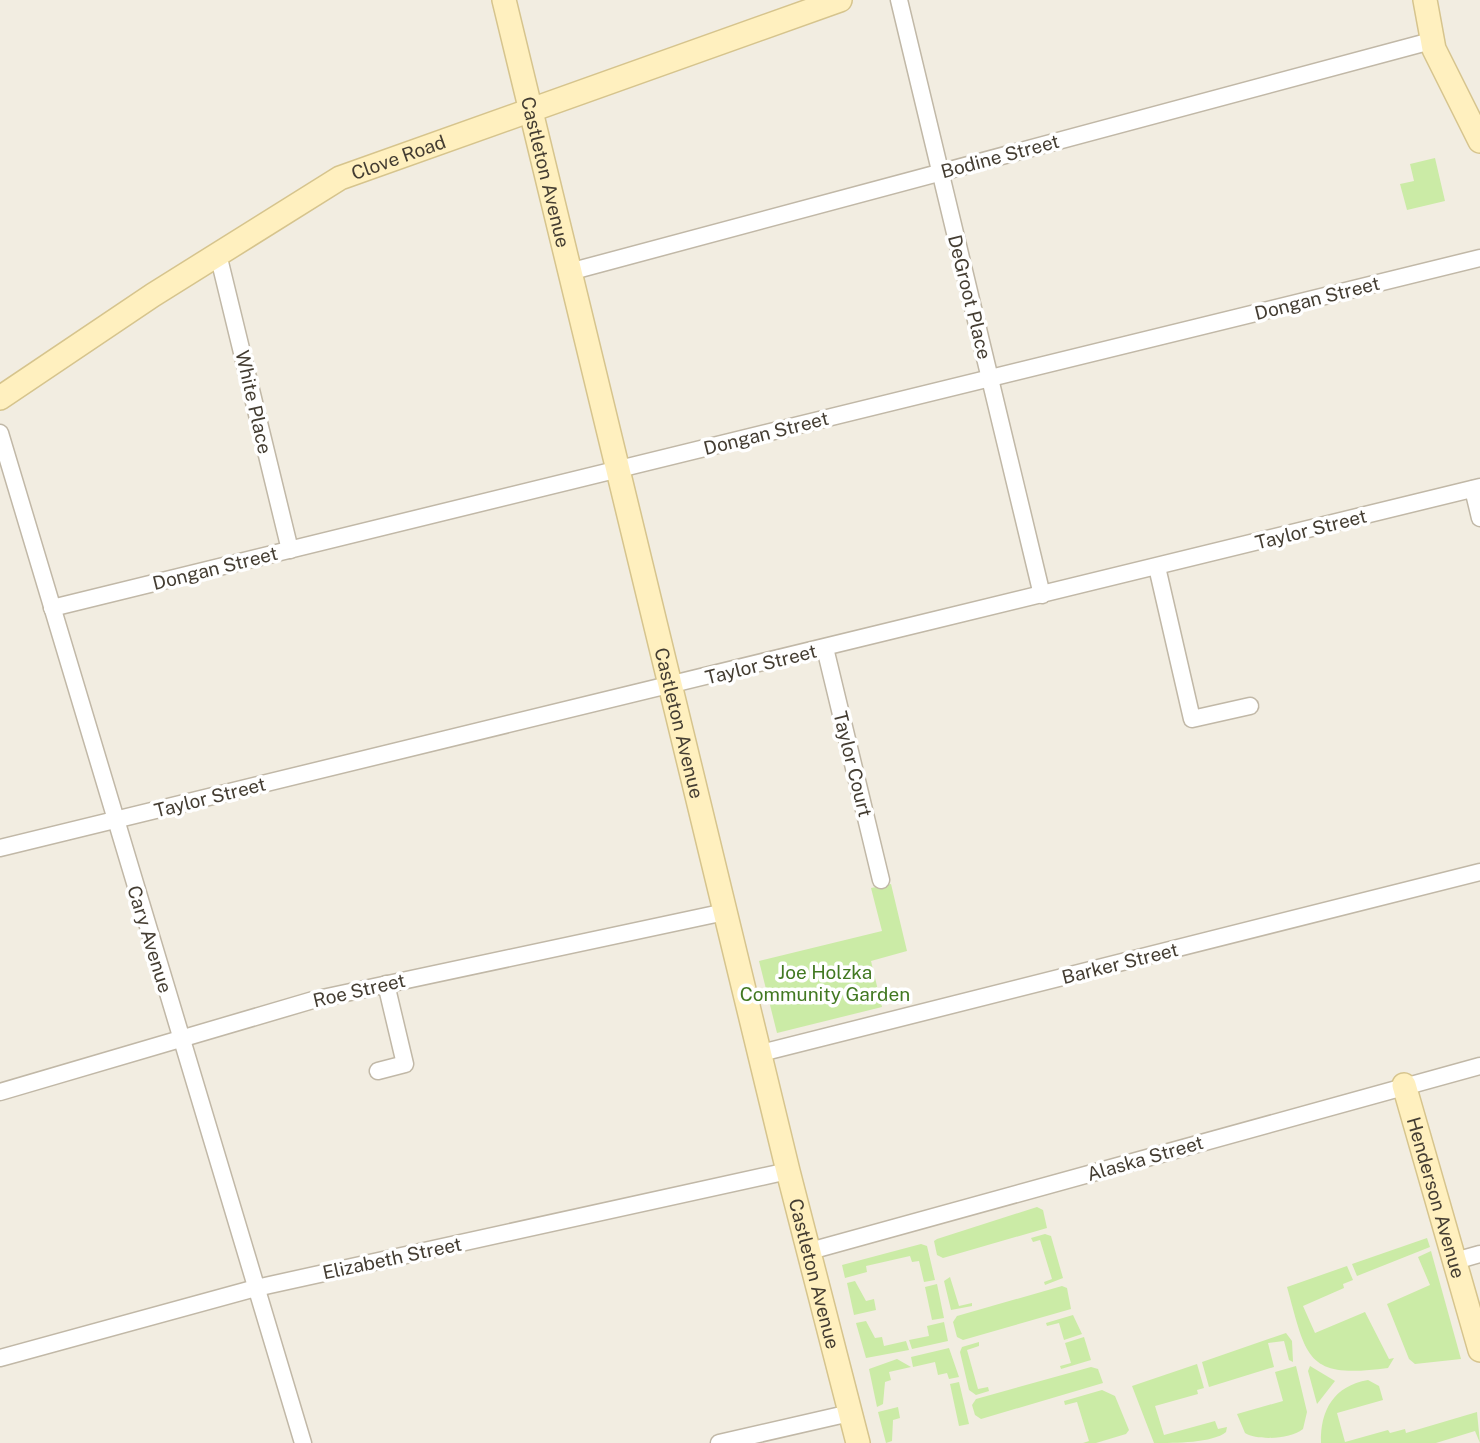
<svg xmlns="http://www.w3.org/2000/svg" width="1480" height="1443" viewBox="0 0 1480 1443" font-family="'Public Sans',sans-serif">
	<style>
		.green { fill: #cbeba6 }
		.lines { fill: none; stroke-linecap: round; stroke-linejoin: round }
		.street-casing { stroke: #c1b8a7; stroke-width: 19 }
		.secondary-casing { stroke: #d6c48d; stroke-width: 26 }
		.street { stroke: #fff; stroke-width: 16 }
		.secondary { stroke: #fff0bf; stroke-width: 23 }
		.labels { text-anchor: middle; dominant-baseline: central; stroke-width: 7; stroke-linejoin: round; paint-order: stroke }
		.street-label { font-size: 19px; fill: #443d32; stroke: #fff }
		.park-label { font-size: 19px; fill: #427922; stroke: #fff }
	</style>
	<rect width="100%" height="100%" fill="#f2ede1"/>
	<!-- green -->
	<g class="green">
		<path d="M 1435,158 L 1445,201 L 1407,210 L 1400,184 L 1414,181 L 1410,164 Z"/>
		<path d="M 891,884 L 907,951 L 871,961 L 882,1007 L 777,1033 L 759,961 L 882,931 L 871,888 Z"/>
		<path d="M 1037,1207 L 1043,1210 L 1047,1228 L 943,1258 L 937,1255 L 934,1241 L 937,1239 Z"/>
		<path d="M 1045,1234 L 1051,1236 L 1063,1278 L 1045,1285 L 1044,1282 L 1052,1279 L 1040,1240 L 1033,1242 L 1031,1238 Z"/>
		<path d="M 1427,1238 L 1430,1247 L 1357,1276 L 1352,1264 Z"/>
		<path d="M 921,1244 L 927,1246 L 935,1280 L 924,1282 L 919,1261 L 912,1262 L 910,1256 L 866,1266 L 867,1272 L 845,1278 L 842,1265 Z"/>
		<path d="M 1431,1251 L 1461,1359 L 1415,1364 L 1409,1359 L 1387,1304 L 1430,1285 L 1418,1257 Z"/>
		<path d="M 1347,1266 L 1353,1280 L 1343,1284 L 1344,1288 L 1303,1306 L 1315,1333 L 1365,1312 L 1389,1359 L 1394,1358 L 1388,1368 C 1306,1379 1307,1359 1287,1287 Z"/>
		<path d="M 950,1277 L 959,1306 L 972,1303 L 972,1306 L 951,1310 L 944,1281 Z"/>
		<path d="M 855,1281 L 866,1301 L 874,1299 L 876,1310 L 854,1315 L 847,1283 Z"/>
		<path d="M 937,1284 L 944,1318 L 932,1320 L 925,1287 Z"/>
		<path d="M 1062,1286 L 1067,1288 L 1071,1309 L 963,1340 L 957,1337 L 953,1322 L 957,1316 Z"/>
		<path d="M 1073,1315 L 1082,1334 L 1064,1340 L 1059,1323 L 1047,1326 L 1046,1323 Z"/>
		<path d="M 866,1321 L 875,1338 L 882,1337 L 884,1346 L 906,1341 L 909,1350 L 866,1358 L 856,1323 Z"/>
		<path d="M 944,1322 L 948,1341 L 912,1349 L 909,1340 L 929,1336 L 927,1326 Z"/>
		<path d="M 1286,1333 L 1292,1341 L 1293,1362 L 1289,1360 L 1284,1341 L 1268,1343 L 1274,1367 L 1209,1387 L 1202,1362 Z"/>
		<path d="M 1084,1337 L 1091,1360 L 1061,1369 L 1060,1366 L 1071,1363 L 1065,1343 Z"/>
		<path d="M 979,1342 L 979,1346 L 967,1350 L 978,1389 L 988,1387 L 989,1391 L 976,1395 L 969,1390 L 960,1352 L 962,1347 Z"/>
		<path d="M 949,1348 L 959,1377 L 949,1379 L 947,1373 L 938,1375 L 935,1362 L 913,1367 L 911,1357 Z"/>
		<path d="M 897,1359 L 911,1367 L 889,1372 L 891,1380 L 885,1382 L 883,1404 L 877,1407 L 869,1369 Z"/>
		<path d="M 1197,1364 L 1204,1388 L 1197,1390 L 1198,1394 L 1155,1406 L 1164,1435 L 1215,1421 L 1218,1429 L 1227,1427 L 1226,1432 C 1213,1443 1175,1443 1154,1443 L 1132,1386 Z"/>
		<path d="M 1296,1366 L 1307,1412 L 1303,1429 C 1291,1439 1258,1441 1245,1433 L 1237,1414 L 1283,1401 L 1275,1372 Z"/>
		<path d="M 1310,1366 L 1335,1381 L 1317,1404 L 1308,1371 Z"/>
		<path d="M 1091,1367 L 1098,1369 L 1103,1383 L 981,1419 L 975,1415 L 972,1405 L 976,1399 Z"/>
		<path d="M 1368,1380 L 1379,1386 L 1383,1400 L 1337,1413 L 1345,1442 L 1388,1430 L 1390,1433 L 1405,1429 L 1406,1433 L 1477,1412 L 1480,1443 L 1475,1431 L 1436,1443 L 1321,1443 C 1320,1410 1334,1386 1368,1380 Z"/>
		<path d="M 959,1382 L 969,1424 L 959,1426 L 950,1384 Z"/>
		<path d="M 1102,1390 L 1115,1396 L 1129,1430 L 1126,1434 L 1096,1443 L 1083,1443 L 1089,1441 L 1077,1402 L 1065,1405 L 1064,1401 Z"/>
		<path d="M 898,1407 L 900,1418 L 893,1420 L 892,1441 L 886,1443 L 878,1412 Z"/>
	</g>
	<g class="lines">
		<defs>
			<g id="street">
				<path d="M 899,0 L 1042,595"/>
				<path d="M 218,254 L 290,550"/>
				<path d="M 569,272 L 1431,41"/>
				<path d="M 0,433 L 303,1443"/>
				<path d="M 1473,489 L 1480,518"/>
				<path d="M 1157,567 L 1192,719 L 1250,706"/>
				<path d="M 52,608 L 1480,258"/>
				<path d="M 825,648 L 881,880"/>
				<path d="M 0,848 L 1480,487"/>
				<path d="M 761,1053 L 1480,872"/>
				<path d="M 378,1071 L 405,1064 L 386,984"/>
				<path d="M 0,1092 L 313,1000 L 725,912"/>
				<path d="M 810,1251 L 1480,1066"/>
				<path d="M 1455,1261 L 1480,1254"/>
				<path d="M 0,1358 L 256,1288 L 788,1171"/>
				<path d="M 719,1443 L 850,1413"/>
			</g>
			<g id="secondary">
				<path id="s1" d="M 504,0 L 788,1171 L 858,1443"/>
				<path d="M 1425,0 L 1434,49 L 1480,141"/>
				<path id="s2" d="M 0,398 L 153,295 L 340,178 L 840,0"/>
				<path id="s3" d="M 1404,1085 L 1480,1350"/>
			</g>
		</defs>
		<!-- street casing -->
		<use href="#street" class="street-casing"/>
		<!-- secondary casing -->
		<use href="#secondary" class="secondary-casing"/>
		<!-- street -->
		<use href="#street" class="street"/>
		<!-- secondary -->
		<use href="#secondary" class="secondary"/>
	</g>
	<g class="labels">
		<!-- street labels -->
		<g class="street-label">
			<text stroke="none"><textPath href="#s2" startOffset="467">Clove Road</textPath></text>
			<text transform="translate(1000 156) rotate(-15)">Bodine Street</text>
			<text stroke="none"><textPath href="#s1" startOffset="177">Castleton Avenue</textPath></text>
			<text transform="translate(970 297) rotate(76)">DeGroot Place</text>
			<text transform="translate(1317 298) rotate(-14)">Dongan Street</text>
			<text transform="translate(254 402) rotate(77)">White Place</text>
			<text transform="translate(766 433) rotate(-14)">Dongan Street</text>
			<text transform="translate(1311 529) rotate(-14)">Taylor Street</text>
			<text transform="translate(215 568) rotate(-14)">Dongan Street</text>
			<text transform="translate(761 664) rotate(-14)">Taylor Street</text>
			<text stroke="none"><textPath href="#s1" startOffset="744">Castleton Avenue</textPath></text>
			<text transform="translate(853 764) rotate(76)">Taylor Court</text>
			<text transform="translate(210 797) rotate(-14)">Taylor Street</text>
			<text transform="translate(150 939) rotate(73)">Cary Avenue</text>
			<text transform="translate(1120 963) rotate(-14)">Barker Street</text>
			<text transform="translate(359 990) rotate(-13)">Roe Street</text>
			<text transform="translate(1145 1158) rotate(-16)">Alaska Street</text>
			<text stroke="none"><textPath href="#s3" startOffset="117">Henderson Avenue</textPath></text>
			<text transform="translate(392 1258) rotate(-12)">Elizabeth Street</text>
			<text stroke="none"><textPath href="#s1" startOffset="1311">Castleton Avenue</textPath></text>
		</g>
		<!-- park labels -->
		<g class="park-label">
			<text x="825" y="972">Joe Holzka<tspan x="825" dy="22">Community Garden</tspan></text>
		</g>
	</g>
</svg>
